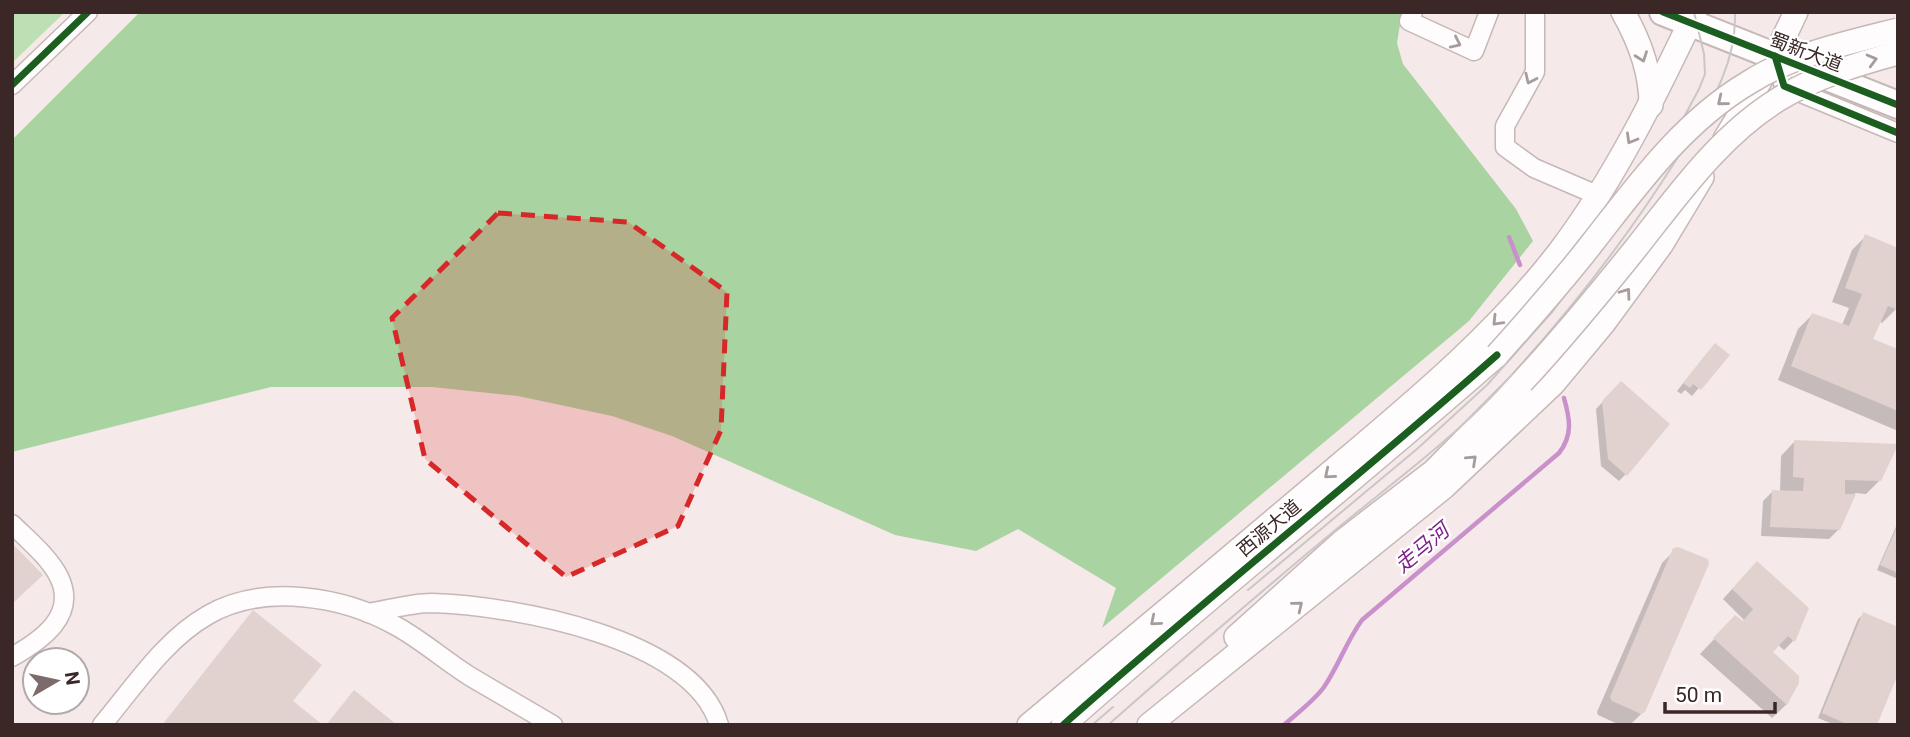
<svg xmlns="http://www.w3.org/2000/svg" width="1910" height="737" viewBox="0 0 1910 737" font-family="Roboto,'Noto Sans SC',sans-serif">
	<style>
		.green { fill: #bce0b4 }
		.forest { fill: #aad3a2 }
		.shadow { fill: #0003 }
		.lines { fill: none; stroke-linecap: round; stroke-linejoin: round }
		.stream { stroke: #c990cc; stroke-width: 4.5 }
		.building { fill: #e1d2cf }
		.minor-casing { stroke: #c6b8b7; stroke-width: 21 }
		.major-casing { stroke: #c6b8b7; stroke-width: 26 }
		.highway-casing { stroke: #c6b8b7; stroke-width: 30 }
		.minor { stroke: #fefcfc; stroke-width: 18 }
		.major { stroke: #fefcfc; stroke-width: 23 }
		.highway { stroke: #fefcfc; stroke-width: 26 }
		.tram { stroke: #cbc7c7; stroke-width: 2 }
		.major-bridge-casing { stroke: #c6b8b7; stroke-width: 26; stroke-linecap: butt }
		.major-bridge { stroke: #fefcfc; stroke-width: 23 }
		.cycleway-casing { stroke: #fff; stroke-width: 11 }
		.cycleway { stroke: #1b5e20; stroke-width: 7 }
		.oneway { stroke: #a69c9c }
		.marked { fill: #d62828; fill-opacity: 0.2; stroke: #d62828; stroke-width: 5; stroke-dasharray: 14 9; stroke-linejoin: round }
		.labels { text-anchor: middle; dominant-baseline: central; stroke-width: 5; stroke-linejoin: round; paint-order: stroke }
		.street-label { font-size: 19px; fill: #3b2726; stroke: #fff }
		.water-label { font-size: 21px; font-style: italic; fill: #7e1f8b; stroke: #fff }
	</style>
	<rect width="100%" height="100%" fill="#f5eae9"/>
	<!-- green -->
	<path class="green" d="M 12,12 L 65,12 L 12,63 Z"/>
	<!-- forest -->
	<path class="forest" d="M 140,12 L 1402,12 L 1397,43 L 1403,64 L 1516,209 L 1533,241 L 1469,321 L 1102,628 L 1116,588 L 1018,529 L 976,551 L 895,535 L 672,436 L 612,416 L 518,396 L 432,387 L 271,387 L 12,452 L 12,140 Z"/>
	<!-- shadow -->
	<g class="shadow">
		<path d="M 1866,236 L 1896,309 L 1882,323 L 1879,321 L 1871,340 L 1898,351 L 1898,431 L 1778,380 L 1798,329 L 1812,315 L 1842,325 L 1849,308 L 1832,302 L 1852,250 Z"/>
		<path d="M 1708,352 L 1727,355 L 1692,396 L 1685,390 L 1681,394 L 1677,391 Z"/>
		<path d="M 1621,383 L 1626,474 L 1619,481 L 1601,466 L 1596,409 Z"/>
		<path d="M 1795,441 L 1880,480 L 1866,494 L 1855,493 L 1839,529 L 1829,539 L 1761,536 L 1763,501 L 1772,492 L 1780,492 L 1781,456 Z"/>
		<path d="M 1898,522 L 1898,579 L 1877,570 Z"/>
		<path d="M 1676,549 L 1644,711 L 1630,725 L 1620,725 L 1598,715 L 1597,712 L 1662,563 Z"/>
		<path d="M 1755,564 L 1793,641 L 1784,650 L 1778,645 L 1771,651 L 1797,682 L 1788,703 L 1772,718 L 1700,654 L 1735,617 L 1742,623 L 1744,620 L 1723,599 Z"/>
		<path d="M 1863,615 L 1876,725 L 1835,725 L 1818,718 L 1858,619 Z"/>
	</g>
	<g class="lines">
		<!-- stream -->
		<g class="stream">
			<path d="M 1509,237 L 1520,265"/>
			<path d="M 1284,725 C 1297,713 1314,701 1324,687 C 1339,665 1346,642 1362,620 L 1559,453 C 1573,435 1570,419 1564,398"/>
		</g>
	</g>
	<!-- building -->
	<g class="building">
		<path d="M 1865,234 L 1898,248 L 1898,310 L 1888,306 L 1873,339 L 1898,349 L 1898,411 L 1791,366 L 1812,313 L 1849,326 L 1862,294 L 1845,288 Z"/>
		<path d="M 1715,343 L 1730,355 L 1701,390 L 1693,384 L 1690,388 L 1683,383 Z"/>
		<path d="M 1621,381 L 1670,424 L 1627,476 L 1608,459 L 1602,401 Z"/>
		<path d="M 1794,440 L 1898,444 L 1898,445 L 1881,481 L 1845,480 L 1845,494 L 1856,494 L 1840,530 L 1770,527 L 1772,490 L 1803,491 L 1804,478 L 1793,477 Z"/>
		<path d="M 1898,525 L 1898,573 L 1880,565 Z"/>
		<path d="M 12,543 L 43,575 L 12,604 Z"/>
		<path d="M 1678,547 L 1708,559 L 1709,564 L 1645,712 L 1641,714 L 1612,701 L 1610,697 L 1673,548 Z"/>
		<path d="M 1757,561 L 1809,608 L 1795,642 L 1788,636 L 1773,652 L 1799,676 L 1799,683 L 1787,705 L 1713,638 L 1735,615 L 1743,621 L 1753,609 L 1732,589 Z"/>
		<path d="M 253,610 L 322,665 L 293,701 L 323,725 L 162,725 Z"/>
		<path d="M 1863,612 L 1898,627 L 1898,674 L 1877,725 L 1849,725 L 1822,713 Z"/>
		<path d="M 354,690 L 397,725 L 326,725 Z"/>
	</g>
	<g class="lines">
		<defs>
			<g id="minor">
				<path d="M 1413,12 L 1409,21 L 1474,51 L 1489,12"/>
				<path d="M 1535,12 L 1535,72 L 1505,126 L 1505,147 L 1534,168 L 1597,195"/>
				<path d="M 1775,56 L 1784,86 L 1898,133"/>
				<path d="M 12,85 L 88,12"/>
				<path d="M 12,524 C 28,540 49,557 59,577 C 78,616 40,641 12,657"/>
				<path d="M 368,613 C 388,610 411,603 431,603 C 510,605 694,637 719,725"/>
				<path d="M 102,725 C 134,687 164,640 208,615 C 263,583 343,596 396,626 C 422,640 445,661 471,677 C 498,693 526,709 553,725"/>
			</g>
			<g id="major">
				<path d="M 1623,12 C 1639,40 1651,73 1651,105"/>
				<path d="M 1725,139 L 1775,56 L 1796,12"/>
				<path d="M 1236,637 L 1343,541 L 1434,471 L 1522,382"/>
				<path d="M 1029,725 C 1128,643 1226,561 1324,478 C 1407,408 1494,337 1560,251 C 1615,178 1656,94 1695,12"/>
				<path d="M 1063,725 C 1205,599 1354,481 1497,355"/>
				<path d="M 1149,725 L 1444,487 L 1553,384 L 1603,324 L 1661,245 L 1702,177"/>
			</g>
			<path id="highway" d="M 1663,12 L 1898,105"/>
		</defs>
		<!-- minor casing -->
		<use href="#minor" class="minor-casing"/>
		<!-- major casing -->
		<use href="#major" class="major-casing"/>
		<!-- highway casing -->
		<use href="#highway" class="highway-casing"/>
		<!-- minor -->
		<use href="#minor" class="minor"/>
		<!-- major -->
		<use href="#major" class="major"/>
		<!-- highway -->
		<use href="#highway" class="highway"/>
		<!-- tram -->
		<g class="tram">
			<path d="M 1248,590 L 1417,449 L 1487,385 L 1553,311 L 1605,242 L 1668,147 L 1699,89 L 1705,74 L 1704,54 L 1694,12"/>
			<path d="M 1092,725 L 1113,707"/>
			<path d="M 1108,725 C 1182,660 1257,595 1333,532 C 1388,486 1448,443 1497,391 C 1564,319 1626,240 1678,157 C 1706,111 1737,68 1735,12"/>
		</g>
		<defs>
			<g id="major-bridge">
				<path d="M 1497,355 C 1530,318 1563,281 1593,242 C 1639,183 1683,122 1748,83 C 1794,54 1846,43 1898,30"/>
				<path d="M 1522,382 C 1562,339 1599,294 1636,248 C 1678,195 1720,135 1779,99 C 1815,77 1857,64 1898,53"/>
			</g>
		</defs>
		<!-- major-bridge casing -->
		<use href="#major-bridge" class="major-bridge-casing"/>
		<!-- major-bridge -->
		<use href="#major-bridge" class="major-bridge"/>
		<defs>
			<g id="cycleway">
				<path d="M 1663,12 L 1898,105"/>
				<path d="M 1775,56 L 1784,86 L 1898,133"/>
				<path d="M 12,85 L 88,12"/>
				<path d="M 1063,725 C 1205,599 1354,481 1497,355"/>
			</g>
		</defs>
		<!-- cycleway casing -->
		<use href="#cycleway" class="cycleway-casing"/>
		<!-- cycleway -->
		<use href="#cycleway" class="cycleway"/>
	</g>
	<!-- one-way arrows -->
	<defs><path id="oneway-chevron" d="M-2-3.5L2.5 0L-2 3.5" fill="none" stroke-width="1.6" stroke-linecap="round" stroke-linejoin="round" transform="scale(1.75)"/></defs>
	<g class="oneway">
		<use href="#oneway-chevron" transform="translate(1456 43) rotate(25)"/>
		<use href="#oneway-chevron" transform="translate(1642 57) rotate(70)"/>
		<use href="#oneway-chevron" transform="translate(1872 60) rotate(-15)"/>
		<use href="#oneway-chevron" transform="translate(1530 79) rotate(115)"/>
		<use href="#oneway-chevron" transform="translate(1722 101) rotate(141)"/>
		<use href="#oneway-chevron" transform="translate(1631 139) rotate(120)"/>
		<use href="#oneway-chevron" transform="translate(1626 293) rotate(-54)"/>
		<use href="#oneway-chevron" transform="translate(1497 321) rotate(134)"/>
		<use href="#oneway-chevron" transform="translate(1472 460) rotate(-43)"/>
		<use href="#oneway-chevron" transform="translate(1329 474) rotate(140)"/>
		<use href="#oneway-chevron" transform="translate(1298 606) rotate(-39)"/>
		<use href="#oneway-chevron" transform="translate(1155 621) rotate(140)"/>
	</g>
	<!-- marked area -->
	<path class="marked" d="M 498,213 L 628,222 L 727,292 L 721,430 L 678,526 L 566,577 L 425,459 L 392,318 Z"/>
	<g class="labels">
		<!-- street labels -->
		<g class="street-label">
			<text transform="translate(1806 52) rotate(21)">蜀新大道</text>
			<text transform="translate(1269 528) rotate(-40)">西源大道</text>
		</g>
		<!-- water labels -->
		<g class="water-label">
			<text transform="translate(1422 548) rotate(-40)">走马河</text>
		</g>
	</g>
	<!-- border -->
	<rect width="1910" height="737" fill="none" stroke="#3b2726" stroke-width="28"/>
	<!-- north arrow -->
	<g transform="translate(56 681) rotate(81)"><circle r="33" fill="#ffffff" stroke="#b1a9a8" stroke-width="2"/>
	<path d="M0-5L12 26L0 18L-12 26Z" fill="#7c6b6a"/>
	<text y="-10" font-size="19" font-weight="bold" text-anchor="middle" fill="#3b2726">N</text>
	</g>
	<!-- scale -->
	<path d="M1665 702v10h110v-10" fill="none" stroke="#3b2726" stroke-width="3.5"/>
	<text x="1675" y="702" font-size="21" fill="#3b2726" stroke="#ffffff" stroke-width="5" paint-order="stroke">50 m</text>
</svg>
